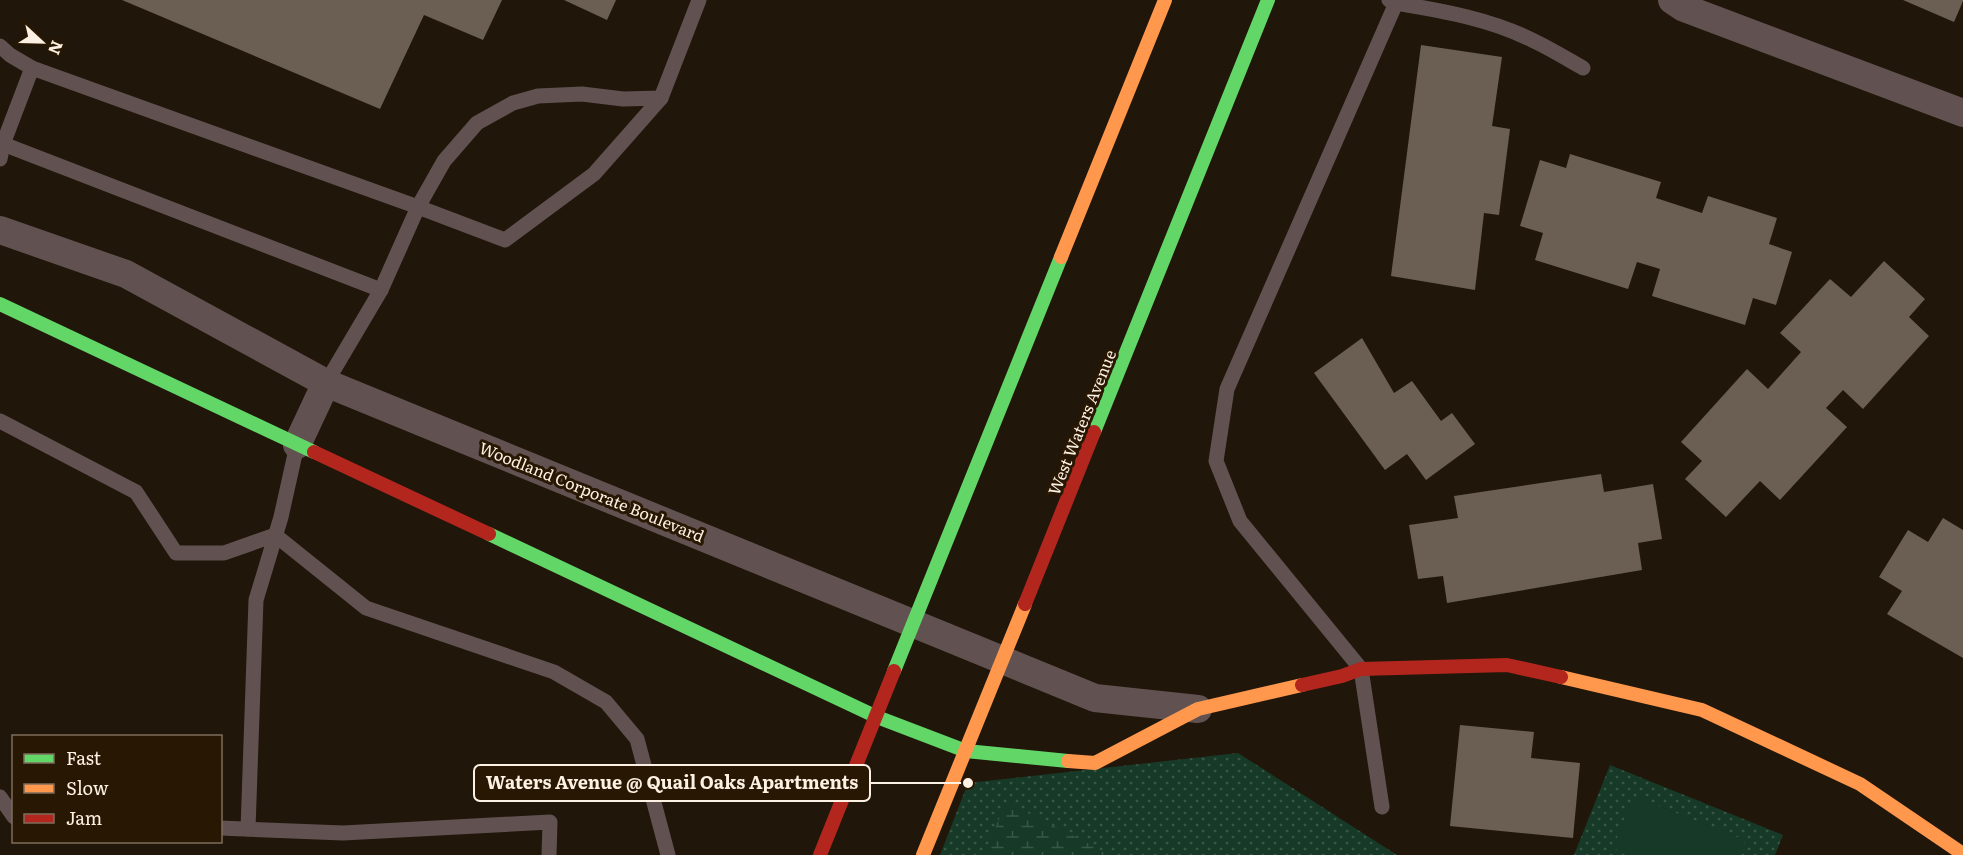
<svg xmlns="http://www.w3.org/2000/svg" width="1963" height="855" viewBox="0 0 1963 855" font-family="Literata,serif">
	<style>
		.green { fill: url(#green-dots) }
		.wetland { fill: url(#wetland-marsh) }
		.pitch { fill: #163a27 }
		.building { fill: #6a5f52 }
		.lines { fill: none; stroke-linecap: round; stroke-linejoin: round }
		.lane { stroke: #615251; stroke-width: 15 }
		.street { stroke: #615251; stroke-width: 28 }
		.fast { stroke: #63d668; stroke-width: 14 }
		.slow { stroke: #ff974d; stroke-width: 14 }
		.jam { stroke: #b3261e; stroke-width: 14 }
		.labels { text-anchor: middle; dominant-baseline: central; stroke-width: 6; stroke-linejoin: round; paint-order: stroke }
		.street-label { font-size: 16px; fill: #fdf1e3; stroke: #281702 }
		.leader { fill: none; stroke: #fdf1e3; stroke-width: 2 }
		.callout-dot { fill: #fdf1e3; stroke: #281702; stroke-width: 2 }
		.callout { fill: #281702; stroke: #fdf1e3; stroke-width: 2 }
		.callout-label { font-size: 18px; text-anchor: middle; font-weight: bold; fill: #fdf1e3 }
	</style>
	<defs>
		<pattern id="green-dots" width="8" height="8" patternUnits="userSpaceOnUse" patternTransform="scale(1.5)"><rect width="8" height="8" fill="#163a27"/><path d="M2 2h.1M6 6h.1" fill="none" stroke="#395746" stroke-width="1.8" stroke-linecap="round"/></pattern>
		<pattern id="wetland-marsh" width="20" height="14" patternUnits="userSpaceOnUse" patternTransform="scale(1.5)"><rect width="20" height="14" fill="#163a27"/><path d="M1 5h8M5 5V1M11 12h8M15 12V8" fill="none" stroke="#395746"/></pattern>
	</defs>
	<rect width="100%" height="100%" fill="#20160a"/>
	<!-- green -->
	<g class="green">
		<path d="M 1238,753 L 1397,855 L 940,855 L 968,783 Z"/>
		<path d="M 1610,765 L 1783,835 L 1775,855 L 1574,855 Z"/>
	</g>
	<!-- wetland -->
	<path class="wetland" d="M 1006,802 L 1111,855 L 984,855 Z"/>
	<!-- pitch -->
	<path class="pitch" d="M 1633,796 L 1745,840 L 1740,855 L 1630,855 L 1613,848 Z"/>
	<!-- building -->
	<g class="building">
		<path d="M 122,0 L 502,0 L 483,40 L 424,15 L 380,109 Z"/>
		<path d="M 564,0 L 616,0 L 607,20 Z"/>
		<path d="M 1903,0 L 1963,0 L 1963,1 L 1954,22 Z"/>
		<path d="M 1421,45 L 1502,57 L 1492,126 L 1510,129 L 1499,215 L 1484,213 L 1475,290 L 1391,276 Z"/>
		<path d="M 1570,154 L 1661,182 L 1656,198 L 1702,213 L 1708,196 L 1777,218 L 1769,244 L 1792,252 L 1776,305 L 1753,298 L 1745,325 L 1652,296 L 1660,269 L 1637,262 L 1628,289 L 1535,260 L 1543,233 L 1520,226 L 1540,160 L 1566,168 Z"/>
		<path d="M 1884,261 L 1925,299 L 1909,317 L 1929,336 L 1863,409 L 1843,390 L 1826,408 L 1847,427 L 1780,500 L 1760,481 L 1726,517 L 1685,479 L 1702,461 L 1681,442 L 1747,369 L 1768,389 L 1801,352 L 1780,333 L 1830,279 L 1851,297 Z"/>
		<path d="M 1362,338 L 1394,393 L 1412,381 L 1441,421 L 1452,413 L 1475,444 L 1426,480 L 1407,454 L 1385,470 L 1314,373 Z"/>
		<path d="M 1601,474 L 1604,492 L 1653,484 L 1662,539 L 1638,543 L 1642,570 L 1447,603 L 1443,576 L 1418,579 L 1409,525 L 1458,518 L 1454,496 Z"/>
		<path d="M 1943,518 L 1963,530 L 1963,658 L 1887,614 L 1902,591 L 1879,577 L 1908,530 L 1928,542 Z"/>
		<path d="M 1460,725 L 1534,732 L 1531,758 L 1580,763 L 1573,838 L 1450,826 Z"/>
	</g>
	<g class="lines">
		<!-- lane -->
		<g class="lane">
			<path d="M 1396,3 C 1443,11 1491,19 1534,41 C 1551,49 1567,59 1583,68"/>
			<path d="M 0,46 L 10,55 L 32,68"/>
			<path d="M 3,144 L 381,290"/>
			<path d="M 0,159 L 3,144 L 32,68 L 418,207 L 444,161 L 477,123 L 513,103 L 538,96 L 582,94 L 623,99 L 661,98 L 699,0"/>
			<path d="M 326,383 L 381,290 L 418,207 L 505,240 L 594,174 L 661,98"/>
			<path d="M 0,421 L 136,492 L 176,553 L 224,553 L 275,535 L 366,608 L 554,672 L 606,702 L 637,739 L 668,855"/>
			<path d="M 0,797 L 14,817"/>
			<path d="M 1382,807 L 1361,669 L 1240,521 L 1216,461 L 1227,389 L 1396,3 L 1389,0"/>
			<path d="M 220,828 L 343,833 L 550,822 L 549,855"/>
			<path d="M 248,829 L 256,600 L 281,517 L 297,445"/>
		</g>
		<!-- street -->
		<g class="street">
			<path d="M 1672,0 L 1684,8 L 1963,113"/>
			<path d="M 0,230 L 126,274 L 326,383 L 1095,698 L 1198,709"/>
			<path d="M 297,445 L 326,383"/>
		</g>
		<!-- fast -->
		<g class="fast">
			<path d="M 0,304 L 314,452"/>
			<path d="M 1094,432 L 1268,0"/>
			<path d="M 489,534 L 877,717 L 966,751 L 1068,761"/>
			<path d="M 894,671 L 1061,257"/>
		</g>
		<!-- slow -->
		<g class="slow">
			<path d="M 1061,257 L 1165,0"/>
			<path d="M 1561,677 L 1702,710 L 1860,784 L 1963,854"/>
			<path d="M 1068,761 L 1095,763 L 1198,709 L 1302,685"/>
			<path d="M 923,855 L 1025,604"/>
		</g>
		<!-- jam -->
		<g class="jam">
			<path d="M 314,452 L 489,534"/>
			<path d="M 1025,604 L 1094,432"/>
			<path d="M 1302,685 L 1342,676 L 1361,669 L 1507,665 L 1561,677"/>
			<path d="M 820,855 L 894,671"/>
		</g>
	</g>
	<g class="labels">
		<!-- street labels -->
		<g class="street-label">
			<text transform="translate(1081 422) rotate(-68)">West Waters Avenue</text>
			<text transform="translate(592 491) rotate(22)">Woodland Corporate Boulevard</text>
		</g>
	</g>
	<!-- callouts -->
	<path class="leader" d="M968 783L870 783"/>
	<circle class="callout-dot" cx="968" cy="783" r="6"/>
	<rect class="callout" x="474" y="765" width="396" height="36" rx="6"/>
	<g class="callout-label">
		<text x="672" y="789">Waters Avenue @ Quail Oaks Apartments</text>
	</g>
	<!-- legend -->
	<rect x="12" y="735" width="210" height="108" fill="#281702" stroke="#7d6e5c" stroke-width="1.5"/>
	<rect x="24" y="754" width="30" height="9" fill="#63d668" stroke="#7d6e5c" stroke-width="1.5"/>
	<text x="66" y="765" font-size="18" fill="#fdf1e3">Fast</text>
	<rect x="24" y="784" width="30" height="9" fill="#ff974d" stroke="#7d6e5c" stroke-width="1.5"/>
	<text x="66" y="795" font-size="18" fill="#fdf1e3">Slow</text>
	<rect x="24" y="814" width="30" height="9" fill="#b3261e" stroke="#7d6e5c" stroke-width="1.5"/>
	<text x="66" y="825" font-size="18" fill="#fdf1e3">Jam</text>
	<!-- north arrow -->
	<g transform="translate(42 42) rotate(112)" stroke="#281702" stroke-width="4.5" paint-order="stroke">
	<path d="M0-4.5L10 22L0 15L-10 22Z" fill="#fdf1e3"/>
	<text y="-9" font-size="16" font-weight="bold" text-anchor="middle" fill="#fdf1e3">N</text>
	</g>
</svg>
